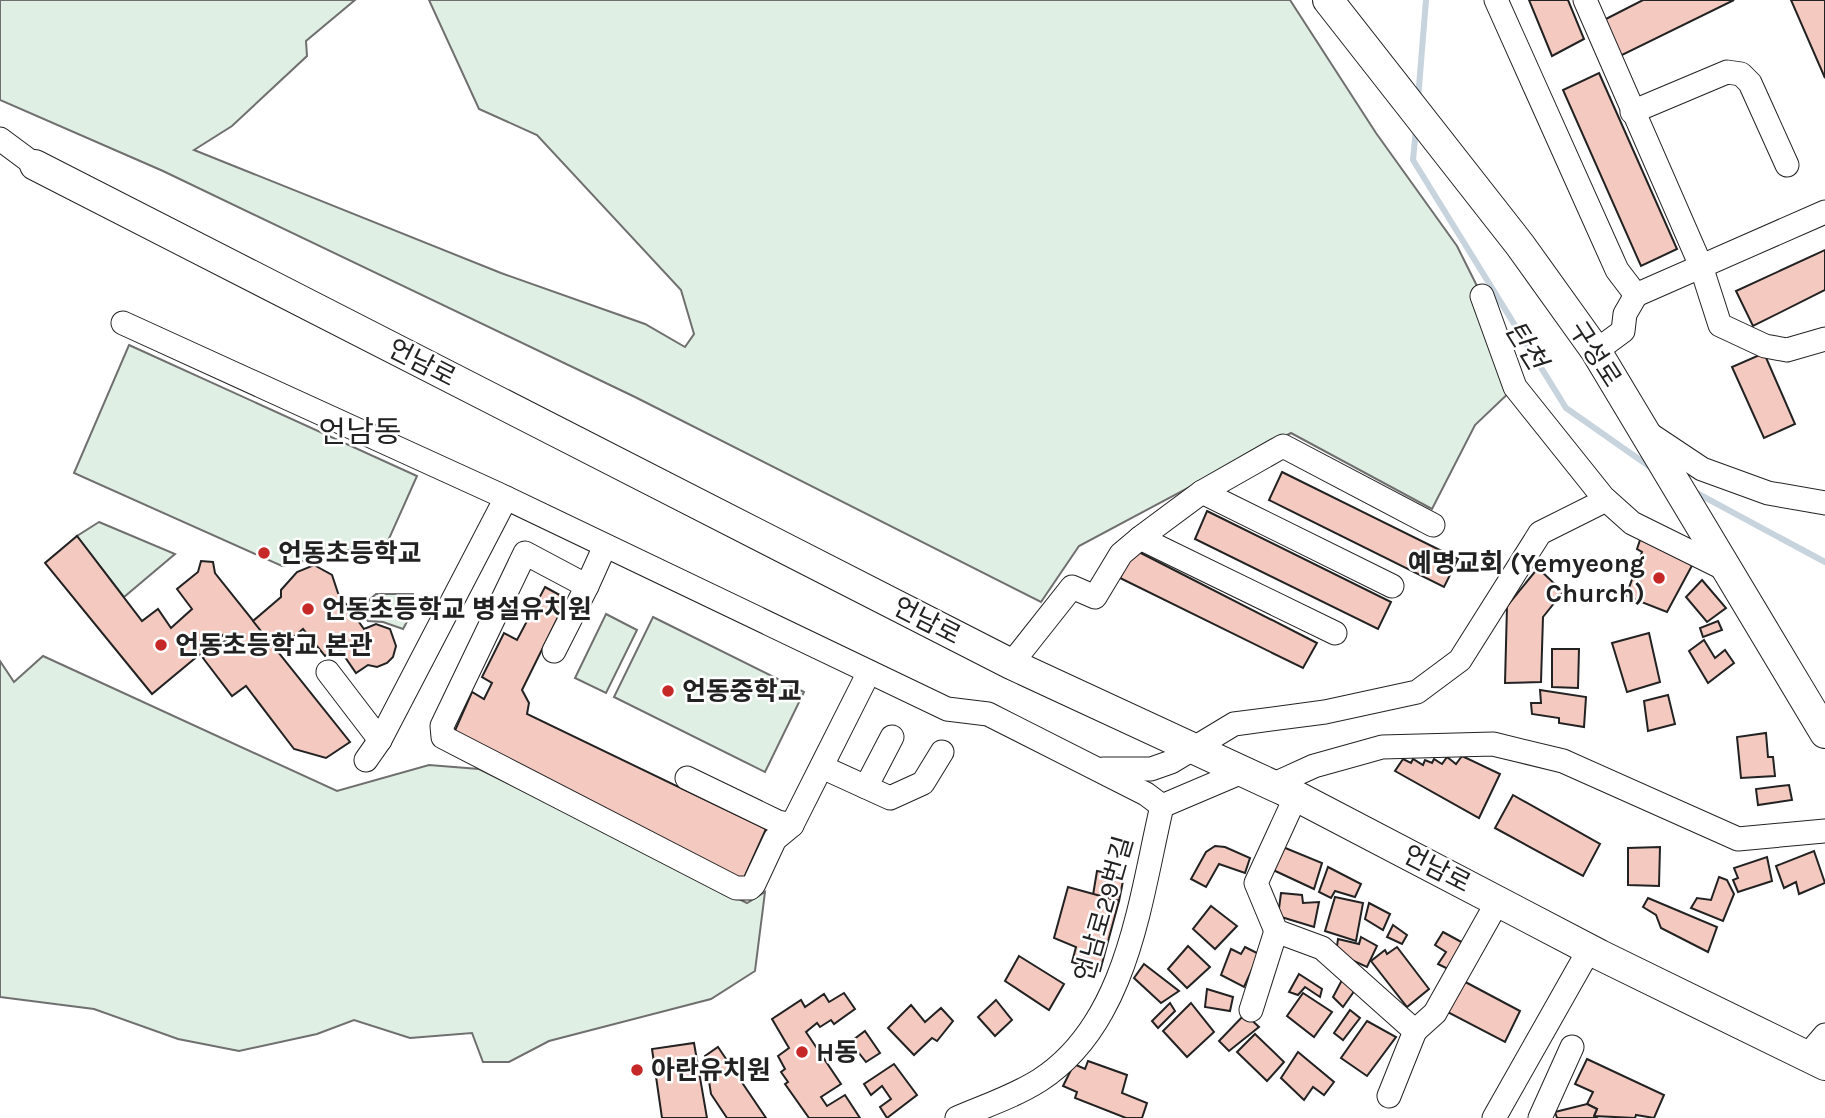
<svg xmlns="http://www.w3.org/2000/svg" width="1825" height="1118" viewBox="0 0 1825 1118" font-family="Karla,'Noto Sans KR',sans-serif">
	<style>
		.green { fill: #e0efe3; stroke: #6f6f6f; stroke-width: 2 }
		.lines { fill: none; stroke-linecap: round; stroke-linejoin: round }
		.stream { stroke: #c7d3dd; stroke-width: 6 }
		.building { fill: #f3c9c0; stroke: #222; stroke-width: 2 }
		.minor-casing { stroke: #222; stroke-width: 25 }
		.major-casing { stroke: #222; stroke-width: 32 }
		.minor { stroke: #fff; stroke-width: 23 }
		.major { stroke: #fff; stroke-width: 30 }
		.poi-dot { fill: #c62828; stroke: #fff; stroke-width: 2.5 }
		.labels { text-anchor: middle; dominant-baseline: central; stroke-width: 5; stroke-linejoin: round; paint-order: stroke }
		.street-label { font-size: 26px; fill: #222; stroke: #fff }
		.poi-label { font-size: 26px; font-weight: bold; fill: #222; stroke: #fff; text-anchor: start }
		.water-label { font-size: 28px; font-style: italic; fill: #222; stroke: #fff }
		.quarter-label { font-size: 30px; fill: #222; stroke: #fff }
	</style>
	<rect width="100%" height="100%" fill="#fff"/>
	<!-- green -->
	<g class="green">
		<path d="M 0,0 L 355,0 L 306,41 L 307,56 L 232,126 L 194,150 L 501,273 L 645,324 L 685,347 L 694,334 L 681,290 L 537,135 L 479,109 L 429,0 L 1290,0 L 1376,133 L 1457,246 L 1482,296 L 1515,387 L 1475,425 L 1432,509 L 1291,433 L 1079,546 L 1041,602 L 635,397 L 163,171 L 0,100 Z"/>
		<path d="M 129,345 L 417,476 L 388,541 L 282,566 L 74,473 Z"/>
		<path d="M 99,522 L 175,554 L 124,597 L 77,536 Z"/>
		<path d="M 376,594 L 413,594 L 415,607 L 403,629 L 383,622 L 368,621 L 359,609 Z"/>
		<path d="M 606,614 L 637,630 L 606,693 L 575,678 Z"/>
		<path d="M 653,617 L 804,692 L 765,772 L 614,697 Z"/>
		<path d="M 43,656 L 337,791 L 429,765 L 479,769 L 747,903 L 765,892 L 755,971 L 711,999 L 549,1041 L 509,1062 L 483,1062 L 472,1033 L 410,1038 L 354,1020 L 317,1034 L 239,1051 L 178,1039 L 94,1009 L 0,997 L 0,661 L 14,682 Z"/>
	</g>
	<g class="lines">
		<!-- stream -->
		<g class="stream">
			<path d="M 1418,99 L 1426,0"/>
			<path d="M 1416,128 L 1413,160 L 1566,408 L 1653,469"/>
			<path d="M 1693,491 L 1825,562"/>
		</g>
	</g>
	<!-- building -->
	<g class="building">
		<path d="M 1529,0 L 1568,0 L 1584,39 L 1552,56 Z"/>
		<path d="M 1643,0 L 1734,0 L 1618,57 L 1600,22 Z"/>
		<path d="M 1791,0 L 1825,0 L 1825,78 Z"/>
		<path d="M 1599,73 L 1677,249 L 1641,266 L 1563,90 Z"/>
		<path d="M 1825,250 L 1825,290 L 1753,326 L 1736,291 Z"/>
		<path d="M 1764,353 L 1795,424 L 1764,438 L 1732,367 Z"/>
		<path d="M 1282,472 L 1458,559 L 1444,587 L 1269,500 Z"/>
		<path d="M 1207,511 L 1391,602 L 1378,629 L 1195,539 Z"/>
		<path d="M 77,536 L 142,621 L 158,609 L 171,628 L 192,609 L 177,589 L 198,572 L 201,561 L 213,562 L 215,573 L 350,742 L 326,758 L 294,749 L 246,686 L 232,696 L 203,658 L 226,640 L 223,635 L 152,694 L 45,563 Z"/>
		<path d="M 1641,537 L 1695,560 L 1667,612 L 1626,596 L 1642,552 L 1637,549 Z"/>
		<path d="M 1133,549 L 1317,643 L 1303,668 L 1120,578 Z"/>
		<path d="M 314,565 L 332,575 L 338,593 L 364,629 L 376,624 L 390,629 L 396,646 L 393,657 L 387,663 L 377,667 L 368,665 L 356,673 L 338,647 L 325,656 L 303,629 L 277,651 L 253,621 L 281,597 L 281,590 L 297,572 Z"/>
		<path d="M 1538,568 L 1563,592 L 1543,617 L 1541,682 L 1505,683 L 1507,606 Z"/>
		<path d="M 1702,580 L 1726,608 L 1707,622 L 1686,597 Z"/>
		<path d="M 545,587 L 567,599 L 522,690 L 529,703 L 527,714 L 766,829 L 743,880 L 453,735 L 472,692 L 484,699 L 492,683 L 482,677 L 504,633 L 517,640 Z"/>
		<path d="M 1718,621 L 1722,630 L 1703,637 L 1700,628 Z"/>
		<path d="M 1649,633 L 1660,682 L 1627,692 L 1612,643 Z"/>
		<path d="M 1704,640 L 1715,658 L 1725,650 L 1734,663 L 1708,683 L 1689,651 Z"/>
		<path d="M 1552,649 L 1579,649 L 1578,688 L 1552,687 Z"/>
		<path d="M 1540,690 L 1586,697 L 1584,727 L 1559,723 L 1559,718 L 1532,714 L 1531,703 L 1541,703 Z"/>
		<path d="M 1668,695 L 1675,724 L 1648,731 L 1644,701 Z"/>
		<path d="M 1766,733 L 1768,757 L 1773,757 L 1775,776 L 1741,778 L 1737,737 Z"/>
		<path d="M 1462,756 L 1500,774 L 1479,818 L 1395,771 L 1403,759 L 1411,763 L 1413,759 L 1423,765 L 1425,760 L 1432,763 L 1434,759 L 1442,764 L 1447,757 L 1456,764 Z"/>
		<path d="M 1789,785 L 1792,800 L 1758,805 L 1756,789 Z"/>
		<path d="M 1513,795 L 1600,844 L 1583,876 L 1495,828 Z"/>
		<path d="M 1278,845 L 1322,863 L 1314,889 L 1271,869 Z"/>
		<path d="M 1215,846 L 1225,847 L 1250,858 L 1245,873 L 1219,864 L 1206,887 L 1191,879 L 1206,852 Z"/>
		<path d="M 1660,847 L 1659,886 L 1628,885 L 1628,848 Z"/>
		<path d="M 1814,851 L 1825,883 L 1799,894 L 1796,882 L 1784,888 L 1776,866 Z"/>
		<path d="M 1767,857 L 1772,881 L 1738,892 L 1733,880 L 1738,878 L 1734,868 Z"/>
		<path d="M 1328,867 L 1361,884 L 1355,897 L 1335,891 L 1331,898 L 1319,892 Z"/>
		<path d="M 1097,871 L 1124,876 L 1119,901 L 1093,895 Z"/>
		<path d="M 1719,877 L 1727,880 L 1734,894 L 1723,921 L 1691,908 L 1697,898 L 1711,900 Z"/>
		<path d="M 1068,887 L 1119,901 L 1100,971 L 1072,962 L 1076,947 L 1054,938 Z"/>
		<path d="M 1281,893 L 1302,895 L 1303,903 L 1319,902 L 1314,927 L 1278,916 Z"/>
		<path d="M 1335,897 L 1363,903 L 1356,941 L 1325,931 Z"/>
		<path d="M 1648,898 L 1717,927 L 1708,952 L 1661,928 L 1656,915 L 1643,907 Z"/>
		<path d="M 1369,903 L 1390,914 L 1383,930 L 1365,919 Z"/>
		<path d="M 1211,906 L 1237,926 L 1215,949 L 1193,929 Z"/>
		<path d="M 1393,925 L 1407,935 L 1402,944 L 1387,937 Z"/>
		<path d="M 1443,932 L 1467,945 L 1454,972 L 1438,964 L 1446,952 L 1435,945 Z"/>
		<path d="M 1361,937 L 1377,946 L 1367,967 L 1336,953 L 1338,939 L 1359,944 Z"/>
		<path d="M 1188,946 L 1210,967 L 1187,988 L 1168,969 Z"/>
		<path d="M 1245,947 L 1259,954 L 1244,987 L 1221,975 L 1231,949 L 1241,954 Z"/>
		<path d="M 1397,947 L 1429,989 L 1407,1007 L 1371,961 L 1385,950 L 1387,954 Z"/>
		<path d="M 1019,956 L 1064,984 L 1049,1010 L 1005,981 Z"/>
		<path d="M 1144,964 L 1179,991 L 1161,1003 L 1134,978 Z"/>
		<path d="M 1299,974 L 1322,989 L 1320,997 L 1305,987 L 1298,995 L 1289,992 Z"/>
		<path d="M 1456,977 L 1520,1011 L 1505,1042 L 1440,1008 Z"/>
		<path d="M 1342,980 L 1355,990 L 1343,1007 L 1333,997 Z"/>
		<path d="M 1207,989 L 1233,997 L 1230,1011 L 1205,1007 Z"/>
		<path d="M 844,993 L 855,1009 L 834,1024 L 831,1020 L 820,1027 L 817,1023 L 806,1032 L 841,1084 L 821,1097 L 827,1106 L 845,1095 L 860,1118 L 809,1118 L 785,1084 L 788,1082 L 781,1072 L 785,1069 L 778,1056 L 789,1048 L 772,1019 L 801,1000 L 805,1007 L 824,994 L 829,1002 Z"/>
		<path d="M 1303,993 L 1332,1012 L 1314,1037 L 1287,1016 Z"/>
		<path d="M 996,1000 L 1012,1020 L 995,1036 L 978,1017 Z"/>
		<path d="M 1170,1003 L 1175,1011 L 1158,1028 L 1152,1021 Z"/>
		<path d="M 1191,1003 L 1214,1032 L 1187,1057 L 1163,1031 Z"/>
		<path d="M 911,1005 L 925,1022 L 941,1008 L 953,1021 L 937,1041 L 932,1038 L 914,1055 L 888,1028 Z"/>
		<path d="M 1350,1010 L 1360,1018 L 1343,1040 L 1334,1033 Z"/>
		<path d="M 1245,1014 L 1259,1027 L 1229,1051 L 1219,1041 Z"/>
		<path d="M 1367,1021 L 1396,1037 L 1367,1076 L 1341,1058 Z"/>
		<path d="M 865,1031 L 880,1053 L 866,1062 L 858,1052 L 849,1060 L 841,1049 Z"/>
		<path d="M 1255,1034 L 1284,1062 L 1267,1081 L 1237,1052 Z"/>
		<path d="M 694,1043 L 707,1118 L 662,1118 L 652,1049 Z"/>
		<path d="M 718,1047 L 766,1118 L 727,1118 L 711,1094 L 705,1056 Z"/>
		<path d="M 1298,1052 L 1334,1082 L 1324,1095 L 1313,1087 L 1304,1100 L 1281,1078 Z"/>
		<path d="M 1587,1059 L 1664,1095 L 1654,1118 L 1636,1115 L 1635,1118 L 1594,1116 L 1597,1109 L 1587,1104 L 1593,1092 L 1575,1084 Z"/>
		<path d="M 1088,1061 L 1127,1075 L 1122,1093 L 1147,1103 L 1142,1118 L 1126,1118 L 1075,1098 L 1077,1092 L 1063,1086 L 1074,1064 L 1085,1069 Z"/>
		<path d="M 894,1064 L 917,1095 L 887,1118 L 880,1107 L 891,1099 L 882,1086 L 871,1095 L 864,1084 Z"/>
		<path d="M 1587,1104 L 1597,1109 L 1594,1116 L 1597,1118 L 1557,1118 L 1555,1112 Z"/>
	</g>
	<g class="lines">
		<defs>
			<g id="minor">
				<path d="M 1496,0 L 1617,270 L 1636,295"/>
				<path d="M 1585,0 L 1701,266 L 1720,325 L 1765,346 L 1787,350 L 1825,339"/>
				<path d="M 1632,112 L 1727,72 L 1741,74 L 1750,83 L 1787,165"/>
				<path d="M 0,139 L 35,165"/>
				<path d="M 1482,296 L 1515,387 L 1603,497 L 1632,523 L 1729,571"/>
				<path d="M 123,323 L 498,494 L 947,709 L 988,714 L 1146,794 L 1162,806 L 1242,772"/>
				<path d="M 1596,351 L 1623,331 L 1625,314 L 1636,295 L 1825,212"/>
				<path d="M 1648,433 L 1702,469 L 1768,493 L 1825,503"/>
				<path d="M 1202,492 L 1392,586"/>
				<path d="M 1140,538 L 1335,633"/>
				<path d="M 605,546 L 587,586 L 525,553 L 442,726 L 443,737 L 736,888 L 750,888 L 754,884 L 775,839 L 792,825 L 869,672"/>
				<path d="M 554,651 L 587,586"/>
				<path d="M 1011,664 L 1072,587 L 1095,597 L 1121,554 L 1140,538 L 1202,492 L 1283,446 L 1433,525"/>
				<path d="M 328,672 L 380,740"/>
				<path d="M 366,760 L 380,740 L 506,498"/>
				<path d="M 822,767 L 890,798 L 923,783 L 942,752"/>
				<path d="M 1103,769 L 1151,769 L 1171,762 L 1234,724 L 1325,712 L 1417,692 L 1460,660 L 1540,533 L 1606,500"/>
				<path d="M 687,778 L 778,822 L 792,825"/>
				<path d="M 1272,785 L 1314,766 L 1382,747 L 1493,744 L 1563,761 L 1738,839 L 1825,831"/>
				<path d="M 866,787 L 892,737"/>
				<path d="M 1296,796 L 1256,883 L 1276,931 L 1322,948 L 1415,1031 L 1389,1096"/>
				<path d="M 1251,1010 L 1276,931"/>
				<path d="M 1415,1031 L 1435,1013 L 1498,901"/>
				<path d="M 1807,1056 L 1825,1035"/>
				<path d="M 957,1118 C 985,1106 1015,1096 1040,1080 C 1128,1023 1140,899 1162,806"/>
				<path d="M 1494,1118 L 1589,950"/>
				<path d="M 1540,1118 L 1572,1047"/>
			</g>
			<g id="major">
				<path d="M 1328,0 L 1520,245 L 1596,351 L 1825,733"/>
				<path d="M 35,165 L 1011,664 L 1296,796 L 1600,955 L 1825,1065"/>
			</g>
		</defs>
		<!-- minor casing -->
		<use href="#minor" class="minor-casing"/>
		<!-- major casing -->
		<use href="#major" class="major-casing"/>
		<!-- minor -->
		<use href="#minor" class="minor"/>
		<!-- major -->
		<use href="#major" class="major"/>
	</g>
	<!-- markers -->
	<g class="poi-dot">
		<circle cx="264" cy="553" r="7"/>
		<circle cx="1659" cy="578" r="7"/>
		<circle cx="308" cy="609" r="7"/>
		<circle cx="161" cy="645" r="7"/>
		<circle cx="668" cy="691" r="7"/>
		<circle cx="802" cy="1052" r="7"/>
		<circle cx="637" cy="1070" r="7"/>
	</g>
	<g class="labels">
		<!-- street labels -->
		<g class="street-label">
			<text transform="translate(1595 354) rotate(57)">구성로</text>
			<text transform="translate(422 363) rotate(27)">언남로</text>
			<text transform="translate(927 621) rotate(27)">언남로</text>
			<text transform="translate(1437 869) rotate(27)">언남로</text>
			<text transform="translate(1104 909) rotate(-74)">언남로29번길</text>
		</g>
		<!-- poi labels -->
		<g class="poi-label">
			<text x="278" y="553">언동초등학교</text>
			<text x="1645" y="563" text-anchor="end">예명교회 (Yemyeong<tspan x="1645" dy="30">Church)</tspan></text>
			<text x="322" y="609">언동초등학교 병설유치원</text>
			<text x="175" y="645">언동초등학교 본관</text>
			<text x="682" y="691">언동중학교</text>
			<text x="816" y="1052">H동</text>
			<text x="651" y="1070">아란유치원</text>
		</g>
		<!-- water labels -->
		<g class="water-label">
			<text transform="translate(1526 345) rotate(58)">탄천</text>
		</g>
		<!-- quarter labels -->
		<g class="quarter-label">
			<text x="360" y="432">언남동</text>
		</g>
	</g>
</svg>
